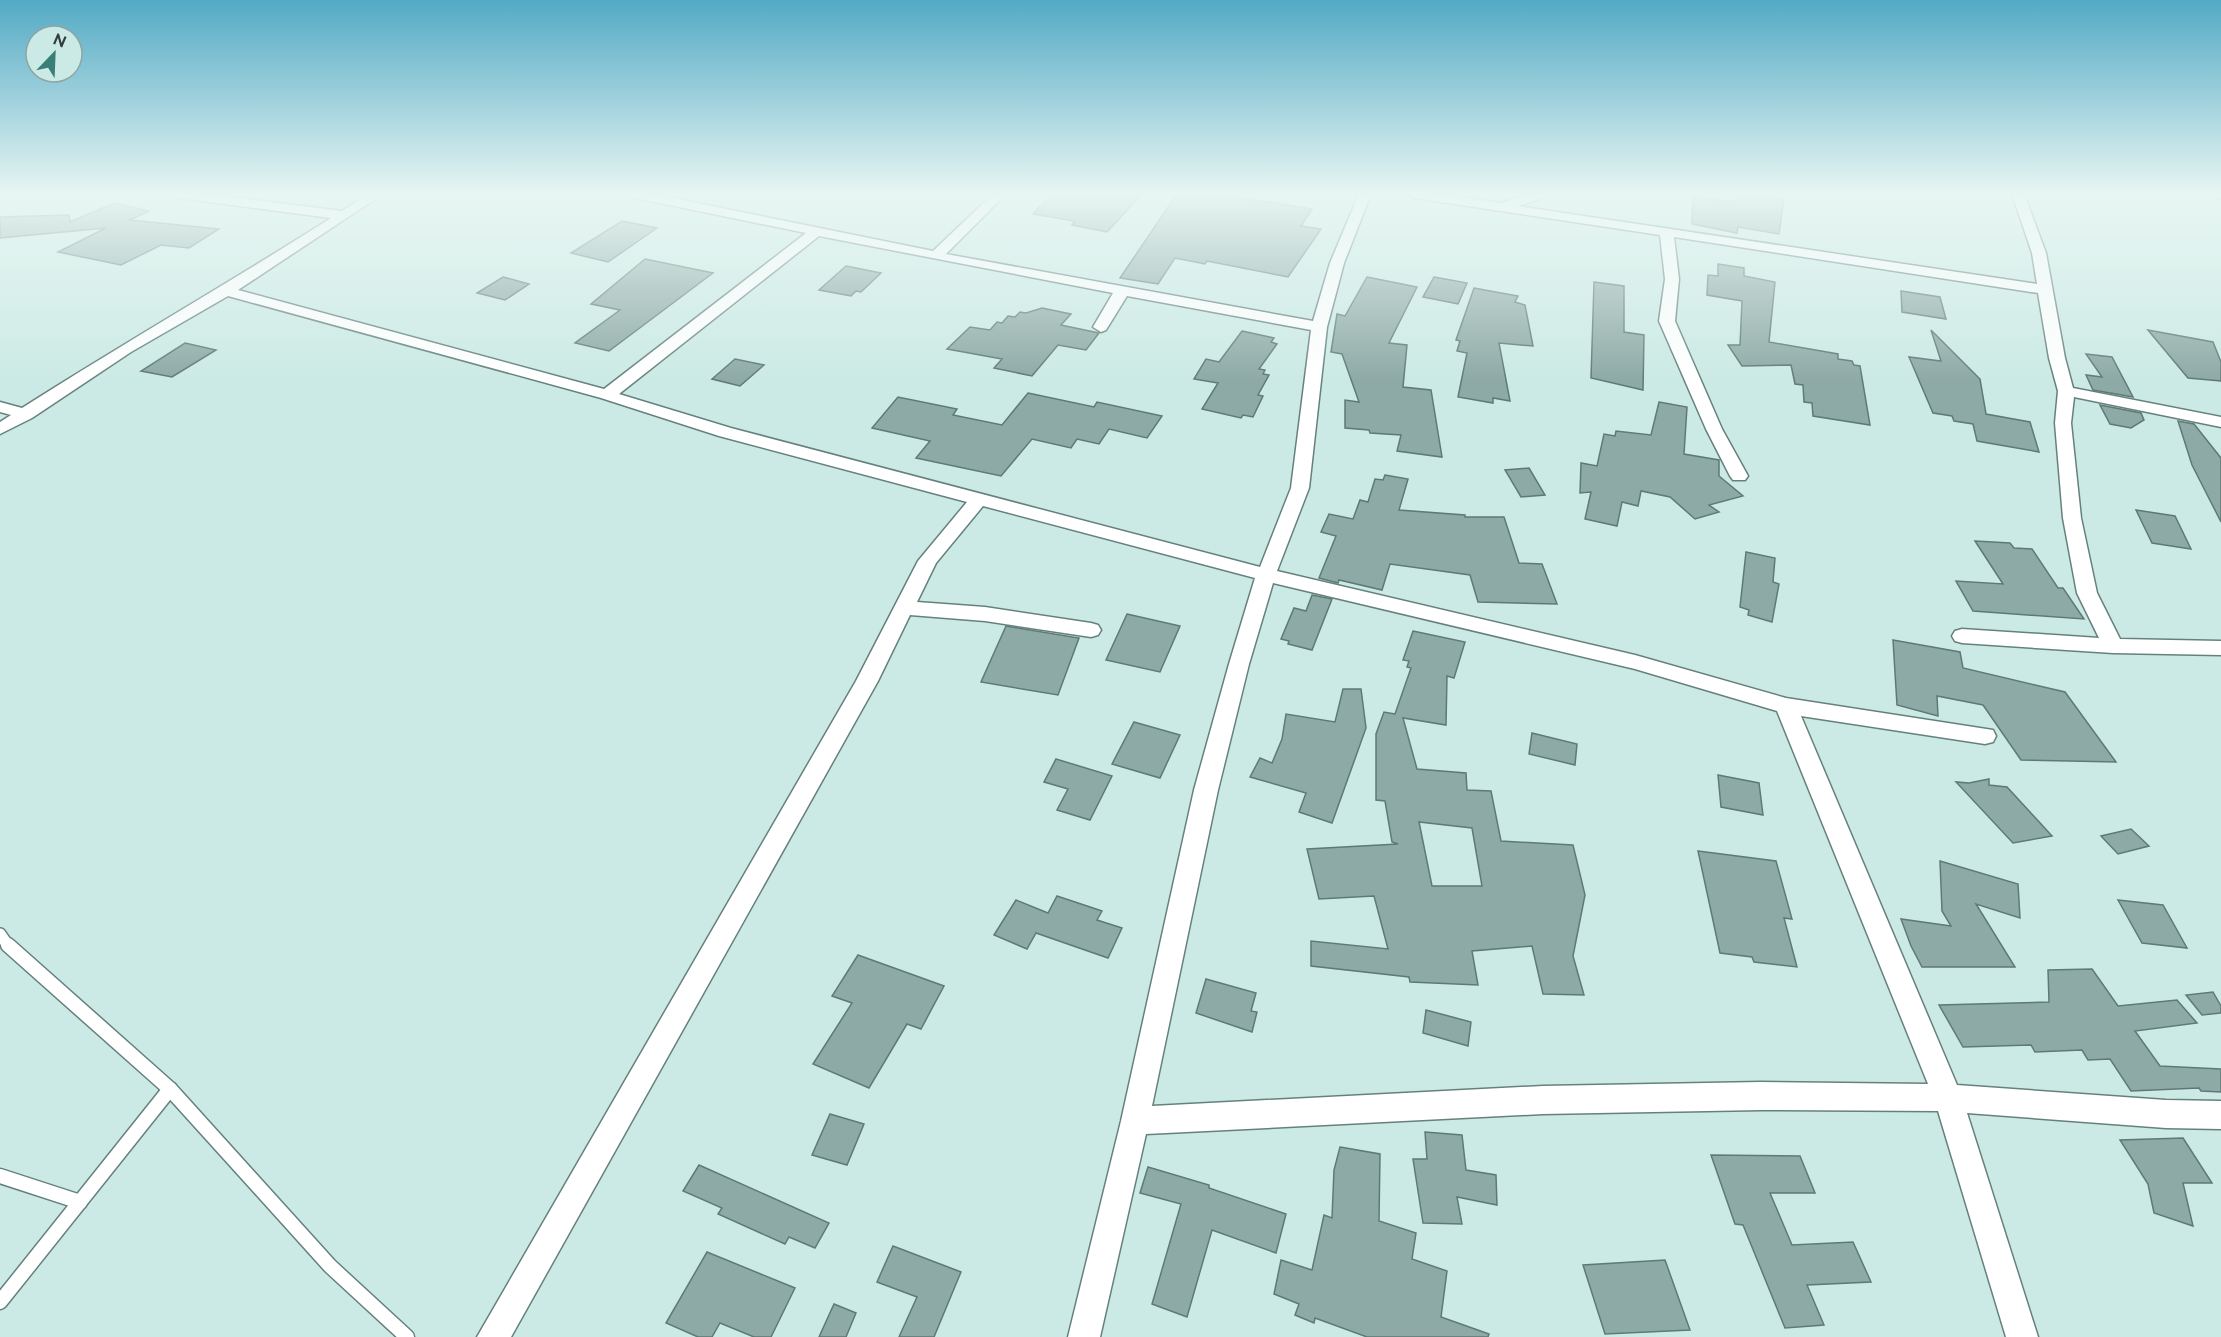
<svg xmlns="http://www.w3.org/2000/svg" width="2221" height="1337" viewBox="0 0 2221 1337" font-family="Raleway,sans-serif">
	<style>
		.building { fill: #8eaaa6; stroke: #5f7a76; stroke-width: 1.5; fill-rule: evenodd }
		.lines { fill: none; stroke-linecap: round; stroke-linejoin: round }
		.lane-far1-casing { stroke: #66817d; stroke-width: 14 }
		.lane-casing { stroke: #66817d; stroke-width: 17 }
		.street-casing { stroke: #66817d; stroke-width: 3 }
		.lane-far1 { stroke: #fff; stroke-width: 11 }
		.lane { stroke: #fff; stroke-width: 14 }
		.street { fill: #fff; fill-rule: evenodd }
	</style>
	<rect width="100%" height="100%" fill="#cceae5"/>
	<!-- building -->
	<g class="building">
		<path d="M 1052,194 L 1142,194 L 1107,232 L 1072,225 L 1075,221 L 1033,214 Z"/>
		<path d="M 1177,194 L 1239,197 L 1312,209 L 1301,226 L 1321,229 L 1288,277 L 1207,261 L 1205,264 L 1175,258 L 1158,284 L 1120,278 Z"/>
		<path d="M 1736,194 L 1773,194 L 1773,197 L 1784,198 L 1779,234 L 1738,227 L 1737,233 L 1692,224 L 1693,196 L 1735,202 Z"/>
		<path d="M 114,203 L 149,211 L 130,220 L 219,229 L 189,248 L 161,245 L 121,265 L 58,252 L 106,228 L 0,238 L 0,217 L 69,215 L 70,222 Z"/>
		<path d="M 622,221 L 657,228 L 608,262 L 571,253 Z"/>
		<path d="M 645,259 L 713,273 L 609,351 L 575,343 L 620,310 L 591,304 Z"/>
		<path d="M 1718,264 L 1744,268 L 1744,276 L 1775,282 L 1769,342 L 1838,354 L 1838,359 L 1852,361 L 1854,365 L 1860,366 L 1870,425 L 1813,416 L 1812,403 L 1804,402 L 1803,385 L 1795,384 L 1791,365 L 1742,366 L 1728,345 L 1740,345 L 1742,301 L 1707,295 L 1708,275 L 1718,276 Z"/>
		<path d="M 846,266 L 881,273 L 861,292 L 856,291 L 851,296 L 819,290 Z"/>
		<path d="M 503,277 L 529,284 L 505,300 L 477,293 Z"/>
		<path d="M 1367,277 L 1417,287 L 1389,343 L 1407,345 L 1403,387 L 1431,390 L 1442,457 L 1397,451 L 1401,435 L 1370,433 L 1369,430 L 1345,428 L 1345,400 L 1359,402 L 1342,354 L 1331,352 L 1337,314 L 1345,316 Z"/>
		<path d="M 1434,277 L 1467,283 L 1458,304 L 1423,297 Z"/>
		<path d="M 1594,282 L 1624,286 L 1624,332 L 1644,335 L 1643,390 L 1591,378 Z"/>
		<path d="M 1474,288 L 1518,296 L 1515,302 L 1525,305 L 1533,346 L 1499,343 L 1510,401 L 1493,398 L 1493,403 L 1458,397 L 1467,353 L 1457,351 L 1460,341 L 1456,340 Z"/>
		<path d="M 1901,291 L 1940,297 L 1946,319 L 1902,312 Z"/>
		<path d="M 1042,308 L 1071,314 L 1061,325 L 1099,333 L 1086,350 L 1058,345 L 1032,376 L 994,368 L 1002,359 L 947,349 L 970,327 L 990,330 L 997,322 L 1002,323 L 1008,316 L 1015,317 L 1020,312 L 1026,313 Z"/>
		<path d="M 1931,330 L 1980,379 L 1986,414 L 2030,422 L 2039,452 L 1977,441 L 1973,424 L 1954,421 L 1952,416 L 1933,413 L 1909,357 L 1941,361 Z"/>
		<path d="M 2148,330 L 2213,342 L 2221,362 L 2221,381 L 2188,378 Z"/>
		<path d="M 1242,331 L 1274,338 L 1271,342 L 1277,344 L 1259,369 L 1265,370 L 1263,374 L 1269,375 L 1258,395 L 1263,396 L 1253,417 L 1243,415 L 1241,418 L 1202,409 L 1218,383 L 1194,379 L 1206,359 L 1219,362 Z"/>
		<path d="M 185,343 L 216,350 L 172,377 L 141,371 Z"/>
		<path d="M 2086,354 L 2112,357 L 2133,397 L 2093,390 L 2086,375 L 2102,377 Z"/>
		<path d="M 735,359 L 764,365 L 740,386 L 712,379 Z"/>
		<path d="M 1028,393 L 1094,407 L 1097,402 L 1162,416 L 1147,438 L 1109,429 L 1099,444 L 1077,439 L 1071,448 L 1032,439 L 1001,476 L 916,458 L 930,441 L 872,428 L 898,397 L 957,409 L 953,415 L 1002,425 Z"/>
		<path d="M 1659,402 L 1687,407 L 1684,454 L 1719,460 L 1719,476 L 1743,496 L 1709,505 L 1719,512 L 1695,519 L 1670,497 L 1641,491 L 1638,506 L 1622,502 L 1617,526 L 1585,519 L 1591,492 L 1580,493 L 1581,463 L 1597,466 L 1604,434 L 1615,436 L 1616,431 L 1651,435 Z"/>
		<path d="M 2100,405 L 2141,413 L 2144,420 L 2131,428 L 2110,424 Z"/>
		<path d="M 2178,421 L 2194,424 L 2221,458 L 2221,522 L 2192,465 Z"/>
		<path d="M 1529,468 L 1545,495 L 1521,497 L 1505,470 Z"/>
		<path d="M 1385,475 L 1408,479 L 1399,510 L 1465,515 L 1465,517 L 1504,517 L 1519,563 L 1542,564 L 1557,604 L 1478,602 L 1470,575 L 1390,564 L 1382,590 L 1339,580 L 1338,583 L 1319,578 L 1336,536 L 1321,532 L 1329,514 L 1353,519 L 1360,500 L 1368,502 L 1375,479 L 1383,480 Z"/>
		<path d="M 2136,510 L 2175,516 L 2191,549 L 2152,543 Z"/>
		<path d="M 1975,541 L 2010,543 L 2014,548 L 2032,549 L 2058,588 L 2063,588 L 2084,619 L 1973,611 L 1956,581 L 2003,584 Z"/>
		<path d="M 1746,552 L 1775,558 L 1773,582 L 1779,584 L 1772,622 L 1748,615 L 1749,610 L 1740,607 Z"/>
		<path d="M 1312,595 L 1332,599 L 1312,650 L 1288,644 L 1289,641 L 1281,639 L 1294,608 L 1306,611 Z"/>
		<path d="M 1127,614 L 1180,626 L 1160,672 L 1106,660 Z"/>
		<path d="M 1006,626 L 1079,638 L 1058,695 L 981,682 Z"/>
		<path d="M 1413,631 L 1465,642 L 1454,678 L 1447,676 L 1446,725 L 1403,718 L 1417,769 L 1466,773 L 1467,790 L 1491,791 L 1501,841 L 1573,845 L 1585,895 L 1573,956 L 1584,995 L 1543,994 L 1532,946 L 1472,951 L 1478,985 L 1410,982 L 1409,977 L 1311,966 L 1311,941 L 1388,949 L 1374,896 L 1319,899 L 1307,849 L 1398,844 L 1392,842 L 1385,801 L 1376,800 L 1376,734 L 1384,712 L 1395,714 L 1411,668 L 1407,667 L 1409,661 L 1403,660 ZM 1419,822 L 1472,828 L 1482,886 L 1432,886 Z"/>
		<path d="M 1893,640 L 1960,652 L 1963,668 L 2065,692 L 2116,762 L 2021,760 L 1983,705 L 1937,696 L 1938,716 L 1897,705 Z"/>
		<path d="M 1343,689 L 1361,689 L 1366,728 L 1332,823 L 1299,812 L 1306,793 L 1250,777 L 1260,758 L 1272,763 L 1282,739 L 1286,714 L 1335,722 Z"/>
		<path d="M 1134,722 L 1180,735 L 1160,778 L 1112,764 Z"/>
		<path d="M 1532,733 L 1577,744 L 1575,765 L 1529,754 Z"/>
		<path d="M 1056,759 L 1112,776 L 1090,820 L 1057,810 L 1068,789 L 1044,782 Z"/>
		<path d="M 1718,775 L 1759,783 L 1763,815 L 1721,807 Z"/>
		<path d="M 1989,779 L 1989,785 L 2007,787 L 2052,836 L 2013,843 L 1956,782 L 1969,783 Z"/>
		<path d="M 2131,829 L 2149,846 L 2118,854 L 2101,836 Z"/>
		<path d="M 1698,851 L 1776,861 L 1792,919 L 1784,918 L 1797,967 L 1754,962 L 1752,957 L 1720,953 Z"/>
		<path d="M 1940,861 L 2018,884 L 2020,918 L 1976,904 L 2015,967 L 1922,967 L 1911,946 L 1901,919 L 1951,926 L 1942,911 Z"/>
		<path d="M 1057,896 L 1102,911 L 1097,920 L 1122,928 L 1108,958 L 1036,933 L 1027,949 L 994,935 L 1016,900 L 1048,913 Z"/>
		<path d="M 2118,900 L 2163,905 L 2187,948 L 2142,943 Z"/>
		<path d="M 858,955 L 944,986 L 921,1029 L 907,1024 L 869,1088 L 813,1064 L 852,1003 L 832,996 Z"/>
		<path d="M 2092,969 L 2118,1006 L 2177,1000 L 2197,1023 L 2135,1031 L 2160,1066 L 2221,1069 L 2221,1092 L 2201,1091 L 2199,1088 L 2131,1091 L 2110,1059 L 2088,1060 L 2082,1050 L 2035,1052 L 2031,1045 L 1963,1047 L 1939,1005 L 2049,1002 L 2048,970 Z"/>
		<path d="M 1206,979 L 1256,993 L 1251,1011 L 1257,1012 L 1252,1032 L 1196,1013 Z"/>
		<path d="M 2213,992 L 2221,1006 L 2221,1013 L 2202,1015 L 2186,995 Z"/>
		<path d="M 1426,1010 L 1471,1022 L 1468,1046 L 1423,1033 Z"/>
		<path d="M 830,1114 L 864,1124 L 847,1165 L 812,1155 Z"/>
		<path d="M 1425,1132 L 1462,1135 L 1466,1170 L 1496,1175 L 1497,1205 L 1457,1197 L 1462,1224 L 1423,1223 L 1413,1159 L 1427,1159 Z"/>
		<path d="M 2183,1138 L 2212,1183 L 2183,1183 L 2193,1226 L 2154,1213 L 2148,1184 L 2120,1140 Z"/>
		<path d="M 1340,1147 L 1380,1154 L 1379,1221 L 1416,1233 L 1412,1259 L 1447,1271 L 1441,1317 L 1489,1334 L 1488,1337 L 1367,1337 L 1315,1318 L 1314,1323 L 1295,1315 L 1299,1304 L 1274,1294 L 1281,1260 L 1312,1270 L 1324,1215 L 1332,1218 L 1334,1170 Z"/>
		<path d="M 1711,1155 L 1800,1156 L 1815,1193 L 1770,1193 L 1792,1245 L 1853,1242 L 1871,1282 L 1807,1285 L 1824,1325 L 1785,1328 L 1743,1225 L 1735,1224 Z"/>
		<path d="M 699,1165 L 829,1223 L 815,1248 L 789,1237 L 785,1244 L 718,1214 L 722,1208 L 683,1191 Z"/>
		<path d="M 1148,1167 L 1209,1185 L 1209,1188 L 1286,1214 L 1276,1253 L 1212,1230 L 1187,1317 L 1152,1304 L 1181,1204 L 1140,1193 Z"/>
		<path d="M 893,1246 L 961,1272 L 934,1337 L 899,1337 L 917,1297 L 877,1282 Z"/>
		<path d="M 707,1252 L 795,1288 L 771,1337 L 754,1337 L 720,1323 L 712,1337 L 698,1337 L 666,1323 Z"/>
		<path d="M 1665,1260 L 1690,1330 L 1605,1334 L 1583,1265 Z"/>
		<path d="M 834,1304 L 856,1313 L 846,1337 L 819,1337 Z"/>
	</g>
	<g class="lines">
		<defs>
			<path id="lane-far1" d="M 0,934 L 9,947"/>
			<g id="lane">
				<path d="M 8,945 L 170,1089 L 330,1266 L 407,1337"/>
				<path d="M 0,1176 L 80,1202"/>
				<path d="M 0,1302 L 170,1089"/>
			</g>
			<g id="street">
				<path d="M 173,194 L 208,194 L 342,211 L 368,194 L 383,194 L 238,290 L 604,389 L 806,233 L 635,198 L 629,194 L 653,194 L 933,251 L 993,194 L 1006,194 L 946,254 L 1313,321 L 1330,263 L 1359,194 L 1371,194 L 1344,263 L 1327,327 L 1309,488 L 1277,571 L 1635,655 L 1786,698 L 1993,730 L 1996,736 L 1993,742 L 1985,744 L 1801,716 L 1957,1085 L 2166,1100 L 2221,1101 L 2221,1129 L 2166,1128 L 1967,1113 L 2038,1337 L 2006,1337 L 1938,1111 L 1761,1110 L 1543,1114 L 1146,1134 L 1100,1337 L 1068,1337 L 1121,1121 L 1194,790 L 1229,664 L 1255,578 L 983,506 L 936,563 L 917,602 L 985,607 L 1091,623 L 1098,625 L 1101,630 L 1098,635 L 1091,637 L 985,621 L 910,615 L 878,681 L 511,1337 L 477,1337 L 856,681 L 918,561 L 967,502 L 719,436 L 601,398 L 228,296 L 131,352 L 32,418 L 0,434 L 0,422 L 11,415 L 0,412 L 0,402 L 22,408 C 124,343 229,283 331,218 L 179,198 ZM 819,236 L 1113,293 L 1093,327 L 1101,332 L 1106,330 L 1127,296 L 1311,330 L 1291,488 L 1260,567 L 731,428 L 619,394 ZM 1273,583 L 1635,669 L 1777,711 L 1928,1084 L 1761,1082 L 1543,1086 L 1152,1106 L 1218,790 L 1249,664 Z"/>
				<path d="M 1408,194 L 1439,194 L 1502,203 L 1528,194 L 1547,194 L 1546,197 L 1518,206 L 2037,284 L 2032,253 L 2012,194 L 2024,194 L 2046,253 L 2065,358 L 2073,388 L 2221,417 L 2221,427 L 2074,397 L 2071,423 L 2081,518 L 2097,593 L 2120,639 L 2221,641 L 2221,655 L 2113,653 L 1962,643 L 1955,641 L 1952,636 L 1955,631 L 1962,629 L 2099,638 L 2077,593 L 2063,518 L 2055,423 L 2058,391 L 2049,358 L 2038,293 L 1674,237 L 1679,279 L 1675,321 L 1722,429 L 1748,476 L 1745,480 L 1733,480 L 1730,476 L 1706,429 L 1659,321 L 1665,279 L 1660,235 L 1414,198 Z"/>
				<path d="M 2214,194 L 2221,194 L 2221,198 L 2215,197 Z"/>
			</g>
		</defs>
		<!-- lane-far1 casing -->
		<use href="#lane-far1" class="lane-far1-casing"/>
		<!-- lane casing -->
		<use href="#lane" class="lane-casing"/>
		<!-- street casing -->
		<use href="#street" class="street-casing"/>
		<!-- lane-far1 -->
		<use href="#lane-far1" class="lane-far1"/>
		<!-- lane -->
		<use href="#lane" class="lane"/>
		<!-- street -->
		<use href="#street" class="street"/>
	</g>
	<!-- sky -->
	<linearGradient id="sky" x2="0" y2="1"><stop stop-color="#53aac5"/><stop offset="0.51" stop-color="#e8f6f3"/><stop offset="1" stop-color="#e8f6f3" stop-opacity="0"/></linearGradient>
	<rect width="2221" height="381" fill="url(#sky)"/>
	<!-- north arrow -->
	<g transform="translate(54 54) rotate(23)"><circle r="28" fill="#cceae5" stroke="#8ea5a1" stroke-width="1.5"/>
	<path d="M0-4.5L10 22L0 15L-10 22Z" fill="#397f77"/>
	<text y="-9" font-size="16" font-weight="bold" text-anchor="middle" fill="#323e3c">N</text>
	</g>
</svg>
